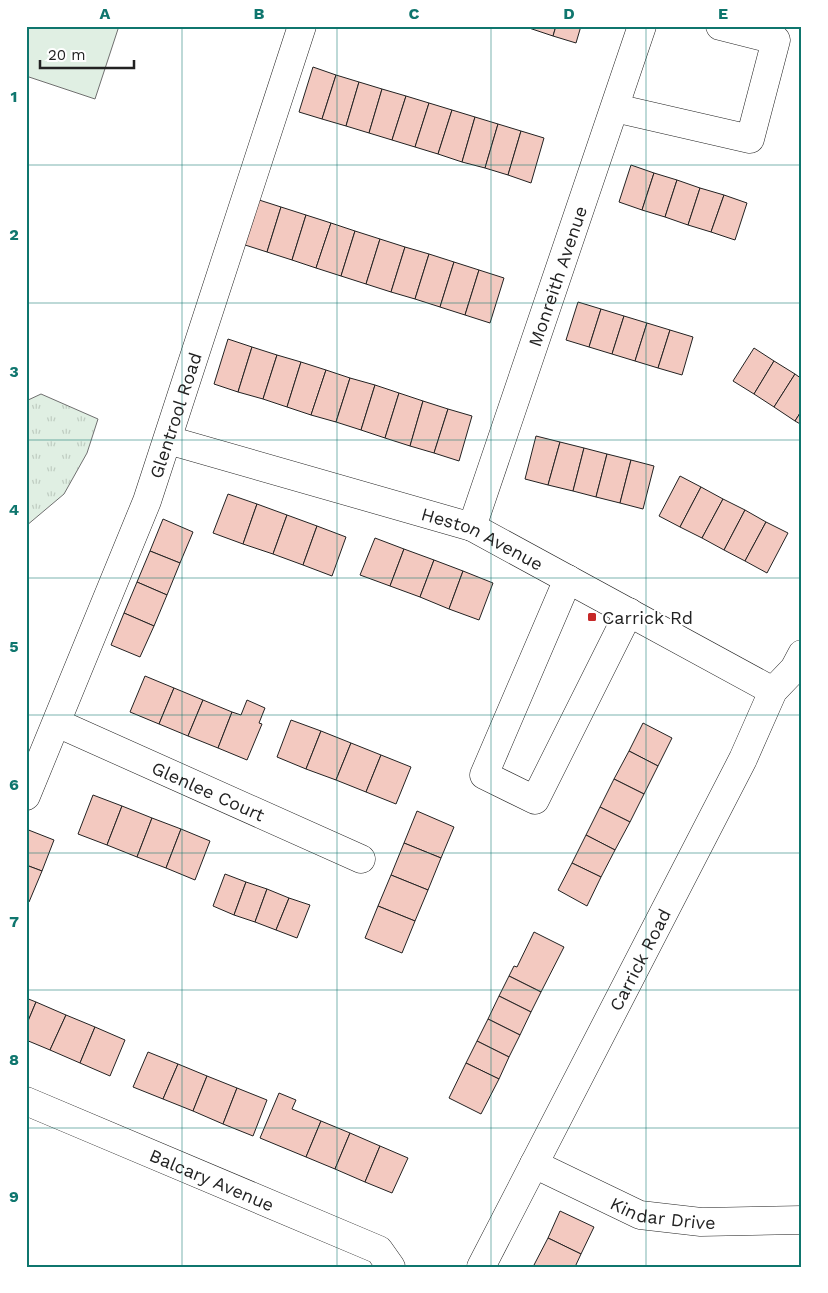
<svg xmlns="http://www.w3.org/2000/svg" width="828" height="1293" viewBox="0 0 828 1293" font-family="'Work Sans',sans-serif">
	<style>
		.grass { fill: #e0efe3; stroke: #6f6f6f }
		.park { fill: url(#park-tufts); stroke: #6f6f6f }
		.building { fill: #f3c9c0; stroke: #222 }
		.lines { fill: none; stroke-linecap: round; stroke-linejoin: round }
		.minor-casing { stroke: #222; stroke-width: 29 }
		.minor { stroke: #fff; stroke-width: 28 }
		.grid { fill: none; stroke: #0f766e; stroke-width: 1; stroke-opacity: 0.55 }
		.poi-dot { fill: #c62828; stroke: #fff; stroke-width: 2 }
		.labels { text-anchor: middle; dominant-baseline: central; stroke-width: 4; stroke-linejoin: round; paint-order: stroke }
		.street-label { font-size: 18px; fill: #222; stroke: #fff }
		.poi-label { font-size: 18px; fill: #222; stroke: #fff; text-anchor: start }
		.neatline { fill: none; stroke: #0f766e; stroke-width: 2 }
		.grid-label { font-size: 16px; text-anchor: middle; font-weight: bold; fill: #0f766e }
	</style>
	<defs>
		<pattern id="park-tufts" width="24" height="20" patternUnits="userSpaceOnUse" patternTransform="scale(1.25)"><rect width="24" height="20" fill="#e0efe3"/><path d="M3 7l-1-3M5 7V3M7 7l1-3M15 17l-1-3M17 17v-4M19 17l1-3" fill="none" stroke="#c0cdc2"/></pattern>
	</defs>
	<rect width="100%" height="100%" fill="#fff"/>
	<!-- grass -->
	<path class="grass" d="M 26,26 L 119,26 L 95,99 L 26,76 Z"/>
	<!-- park -->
	<path class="park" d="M 41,394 L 98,419 L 87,453 L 64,494 L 26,526 L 26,401 Z"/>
	<!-- building -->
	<g class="building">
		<path d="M 530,26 L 556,26 L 553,36 L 529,28 Z"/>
		<path d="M 556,26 L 581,26 L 576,43 L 553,36 Z"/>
		<path d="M 313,67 L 336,75 L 322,119 L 299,112 Z"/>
		<path d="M 336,75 L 359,82 L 346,126 L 322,119 Z"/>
		<path d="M 359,82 L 382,89 L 369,133 L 346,126 Z"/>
		<path d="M 382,89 L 406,96 L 392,140 L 369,133 Z"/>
		<path d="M 406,96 L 429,103 L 415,147 L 392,140 Z"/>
		<path d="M 429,103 L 452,110 L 438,154 L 415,147 Z"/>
		<path d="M 452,110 L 475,117 L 462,162 L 438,154 Z"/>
		<path d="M 475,117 L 498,124 L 485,168 L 462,162 Z"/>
		<path d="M 498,124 L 521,131 L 508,175 L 485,168 Z"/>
		<path d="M 521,131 L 544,138 L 531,183 L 508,175 Z"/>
		<path d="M 631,165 L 654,173 L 642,210 L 619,202 Z"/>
		<path d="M 654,173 L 677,180 L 665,217 L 642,210 Z"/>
		<path d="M 677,180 L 700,188 L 688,225 L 665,217 Z"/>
		<path d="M 700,188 L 724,195 L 711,232 L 688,225 Z"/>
		<path d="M 724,195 L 747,203 L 735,240 L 711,232 Z"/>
		<path d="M 256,199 L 281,207 L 267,252 L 242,244 Z"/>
		<path d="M 281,207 L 306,215 L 292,260 L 267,252 Z"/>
		<path d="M 306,215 L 331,223 L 316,268 L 292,260 Z"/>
		<path d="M 331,223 L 355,231 L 341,276 L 316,268 Z"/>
		<path d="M 355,231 L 380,239 L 366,284 L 341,276 Z"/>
		<path d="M 380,239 L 405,247 L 391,292 L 366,284 Z"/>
		<path d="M 405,247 L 429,254 L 415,299 L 391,292 Z"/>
		<path d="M 429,254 L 454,262 L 440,307 L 415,299 Z"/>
		<path d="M 454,262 L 479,270 L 465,315 L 440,307 Z"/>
		<path d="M 479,270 L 504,278 L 490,323 L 465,315 Z"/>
		<path d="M 578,302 L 601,309 L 589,347 L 566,340 Z"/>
		<path d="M 601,309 L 624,316 L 612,354 L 589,347 Z"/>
		<path d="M 624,316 L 647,323 L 635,361 L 612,354 Z"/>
		<path d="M 647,323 L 670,330 L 658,368 L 635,361 Z"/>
		<path d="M 670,330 L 693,337 L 682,375 L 658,368 Z"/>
		<path d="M 228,339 L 252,347 L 238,392 L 214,384 Z"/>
		<path d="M 252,347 L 277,355 L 263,399 L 238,392 Z"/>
		<path d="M 754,348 L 774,361 L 754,394 L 733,381 Z"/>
		<path d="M 277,355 L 301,362 L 287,407 L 263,399 Z"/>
		<path d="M 774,361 L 795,374 L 774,407 L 754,394 Z"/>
		<path d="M 301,362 L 326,370 L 311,415 L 287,407 Z"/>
		<path d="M 326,370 L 350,378 L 336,422 L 311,415 Z"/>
		<path d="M 795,374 L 802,379 L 802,410 L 795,421 L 774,407 Z"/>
		<path d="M 350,378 L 375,385 L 361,430 L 336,422 Z"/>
		<path d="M 375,385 L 399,393 L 385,438 L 361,430 Z"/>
		<path d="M 399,393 L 423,401 L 410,446 L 385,438 Z"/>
		<path d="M 423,401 L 448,409 L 434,453 L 410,446 Z"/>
		<path d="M 448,409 L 472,416 L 459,461 L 434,453 Z"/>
		<path d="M 802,410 L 802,425 L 795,421 Z"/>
		<path d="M 536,436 L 560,442 L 548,485 L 525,479 Z"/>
		<path d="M 560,442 L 584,448 L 573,491 L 548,485 Z"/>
		<path d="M 584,448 L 607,454 L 596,497 L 573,491 Z"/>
		<path d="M 607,454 L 631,460 L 620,503 L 596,497 Z"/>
		<path d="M 631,460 L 654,466 L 643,509 L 620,503 Z"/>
		<path d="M 680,476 L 701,487 L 680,527 L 659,516 Z"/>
		<path d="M 701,487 L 723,499 L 702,538 L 680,527 Z"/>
		<path d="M 228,494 L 257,504 L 243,544 L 213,533 Z"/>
		<path d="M 723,499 L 745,510 L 724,550 L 702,538 Z"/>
		<path d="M 257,504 L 287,515 L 273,554 L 243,544 Z"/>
		<path d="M 745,510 L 766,522 L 745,561 L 724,550 Z"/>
		<path d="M 287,515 L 317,526 L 303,565 L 273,554 Z"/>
		<path d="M 163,519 L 193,532 L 180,563 L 150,551 Z"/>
		<path d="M 766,522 L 788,533 L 767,573 L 745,561 Z"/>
		<path d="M 317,526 L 346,537 L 332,576 L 303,565 Z"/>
		<path d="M 375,538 L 404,549 L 390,586 L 360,575 Z"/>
		<path d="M 404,549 L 434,560 L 420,597 L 390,586 Z"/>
		<path d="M 150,551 L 180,563 L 167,595 L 137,582 Z"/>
		<path d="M 434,560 L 463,571 L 449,609 L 420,597 Z"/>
		<path d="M 463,571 L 493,583 L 479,620 L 449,609 Z"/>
		<path d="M 137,582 L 167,595 L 154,626 L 124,613 Z"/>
		<path d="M 124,613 L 154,626 L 140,657 L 111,645 Z"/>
		<path d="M 145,676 L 174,688 L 159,724 L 130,712 Z"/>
		<path d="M 174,688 L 203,700 L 188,736 L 159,724 Z"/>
		<path d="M 203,700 L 232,712 L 218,748 L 188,736 Z"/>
		<path d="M 247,700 L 265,708 L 259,723 L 262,724 L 247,760 L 218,748 L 232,712 L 241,715 Z"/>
		<path d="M 291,720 L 321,731 L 306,769 L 277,757 Z"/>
		<path d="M 643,723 L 672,738 L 658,766 L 629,751 Z"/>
		<path d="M 321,731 L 351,743 L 336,780 L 306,769 Z"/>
		<path d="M 351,743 L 381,755 L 366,792 L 336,780 Z"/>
		<path d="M 629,751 L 658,766 L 644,794 L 614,779 Z"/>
		<path d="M 381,755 L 411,767 L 396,804 L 366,792 Z"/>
		<path d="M 614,779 L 644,794 L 630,822 L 600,807 Z"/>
		<path d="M 93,795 L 122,806 L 107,845 L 78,834 Z"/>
		<path d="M 122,806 L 152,818 L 137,857 L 107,845 Z"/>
		<path d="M 600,807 L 630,822 L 615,850 L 586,835 Z"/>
		<path d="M 417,811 L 454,827 L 441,858 L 404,843 Z"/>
		<path d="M 152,818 L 181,829 L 166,868 L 137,857 Z"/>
		<path d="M 26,829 L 54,840 L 42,871 L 26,865 Z"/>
		<path d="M 181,829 L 210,841 L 195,880 L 166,868 Z"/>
		<path d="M 586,835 L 615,850 L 601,877 L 572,863 Z"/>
		<path d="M 404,843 L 441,858 L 428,890 L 391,875 Z"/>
		<path d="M 572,863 L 601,877 L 587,906 L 558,890 Z"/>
		<path d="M 26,865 L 42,871 L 29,902 L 26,901 Z"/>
		<path d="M 225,874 L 246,882 L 234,915 L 213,906 Z"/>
		<path d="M 391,875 L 428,890 L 415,921 L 378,906 Z"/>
		<path d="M 246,882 L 267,889 L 255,922 L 234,915 Z"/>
		<path d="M 267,889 L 289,898 L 276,930 L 255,922 Z"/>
		<path d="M 289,898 L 310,905 L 297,938 L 276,930 Z"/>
		<path d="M 378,906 L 415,921 L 402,953 L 365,938 Z"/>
		<path d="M 534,932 L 564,947 L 541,992 L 509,976 L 514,966 L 517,967 Z"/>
		<path d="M 509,976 L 541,992 L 531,1012 L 499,996 Z"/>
		<path d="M 499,996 L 531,1012 L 520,1035 L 488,1019 Z"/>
		<path d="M 26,998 L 36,1002 L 26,1026 Z"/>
		<path d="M 36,1002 L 66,1015 L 50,1050 L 26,1040 L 26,1026 Z"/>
		<path d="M 66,1015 L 95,1027 L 80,1063 L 50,1050 Z"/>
		<path d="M 488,1019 L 520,1035 L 509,1057 L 477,1041 Z"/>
		<path d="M 95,1027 L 125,1040 L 110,1076 L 80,1063 Z"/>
		<path d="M 477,1041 L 509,1057 L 499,1079 L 466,1063 Z"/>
		<path d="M 148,1052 L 178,1064 L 163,1099 L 133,1087 Z"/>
		<path d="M 466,1063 L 499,1079 L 481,1114 L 449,1098 Z"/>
		<path d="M 178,1064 L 207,1076 L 193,1111 L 163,1099 Z"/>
		<path d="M 207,1076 L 237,1088 L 223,1124 L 193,1111 Z"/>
		<path d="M 237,1088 L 267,1100 L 253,1136 L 223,1124 Z"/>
		<path d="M 279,1093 L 296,1100 L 292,1109 L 321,1121 L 306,1157 L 260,1138 Z"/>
		<path d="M 321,1121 L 350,1133 L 335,1169 L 306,1157 Z"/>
		<path d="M 350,1133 L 380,1146 L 365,1182 L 335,1169 Z"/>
		<path d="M 380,1146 L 408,1158 L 392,1193 L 365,1182 Z"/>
		<path d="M 560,1211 L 594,1227 L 581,1254 L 548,1238 Z"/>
		<path d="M 548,1238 L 581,1254 L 575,1267 L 537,1267 L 534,1265 Z"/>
	</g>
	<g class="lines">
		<defs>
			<g id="minor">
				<path d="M 615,108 L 750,139 L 776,40 L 720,26"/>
				<path id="s1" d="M 168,440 L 472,527 L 773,691"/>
				<path id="s2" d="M 472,527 L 642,26"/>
				<path d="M 568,579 L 484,775 L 535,800 L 629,612"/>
				<path id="s3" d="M 57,723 L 361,859"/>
				<path id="s4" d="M 26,796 L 147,501 L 302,26"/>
				<path id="s5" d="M 26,1101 L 379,1250 L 391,1267"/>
				<path id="s6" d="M 534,1164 L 640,1215 L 701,1222 L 802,1220"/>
				<path id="s7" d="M 481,1267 L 743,759 L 773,691 L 794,669 L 802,654"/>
			</g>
		</defs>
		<!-- minor casing -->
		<use href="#minor" class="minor-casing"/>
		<!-- minor -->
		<use href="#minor" class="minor"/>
	</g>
	<!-- grid -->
	<path class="grid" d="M 182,26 L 182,1267M 337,26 L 337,1267M 491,26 L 491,1267M 646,26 L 646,1267M 26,165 L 802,165M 26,303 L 802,303M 26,440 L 802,440M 26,578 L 802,578M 26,715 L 802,715M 26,853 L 802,853M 26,990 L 802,990M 26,1128 L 802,1128"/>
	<!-- markers -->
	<rect class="poi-dot" x="587" y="612" width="10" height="10" rx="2.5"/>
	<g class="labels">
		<!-- street labels -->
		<g class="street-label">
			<text stroke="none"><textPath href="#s2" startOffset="265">Monreith Avenue</textPath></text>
			<text stroke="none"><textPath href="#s4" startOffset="409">Glentrool Road</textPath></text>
			<text stroke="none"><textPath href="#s1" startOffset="330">Heston Avenue</textPath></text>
			<text stroke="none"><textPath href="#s3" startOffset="166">Glenlee Court</textPath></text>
			<text stroke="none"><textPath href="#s7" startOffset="346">Carrick Road</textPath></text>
			<text stroke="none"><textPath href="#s5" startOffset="202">Balcary Avenue</textPath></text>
			<text stroke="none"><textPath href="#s6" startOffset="140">Kindar Drive</textPath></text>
		</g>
		<!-- poi labels -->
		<g class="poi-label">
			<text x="602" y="617">Carrick Rd</text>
		</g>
	</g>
	<!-- border -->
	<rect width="828" height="1293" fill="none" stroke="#ffffff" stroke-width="55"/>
	<!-- scale -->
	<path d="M40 60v8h94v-8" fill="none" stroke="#222222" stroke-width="2.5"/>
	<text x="48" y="60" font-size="15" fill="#222222" stroke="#ffffff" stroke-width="4" paint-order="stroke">20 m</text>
	<rect x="28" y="28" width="772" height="1238" class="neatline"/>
	<g class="grid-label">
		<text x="105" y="19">A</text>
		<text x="259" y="19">B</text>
		<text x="414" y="19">C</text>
		<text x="569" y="19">D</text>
		<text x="723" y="19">E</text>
		<text x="14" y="102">1</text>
		<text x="14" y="240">2</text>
		<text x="14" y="377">3</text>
		<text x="14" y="515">4</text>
		<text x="14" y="652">5</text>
		<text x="14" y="790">6</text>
		<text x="14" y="927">7</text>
		<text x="14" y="1065">8</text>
		<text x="14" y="1202">9</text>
	</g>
</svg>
